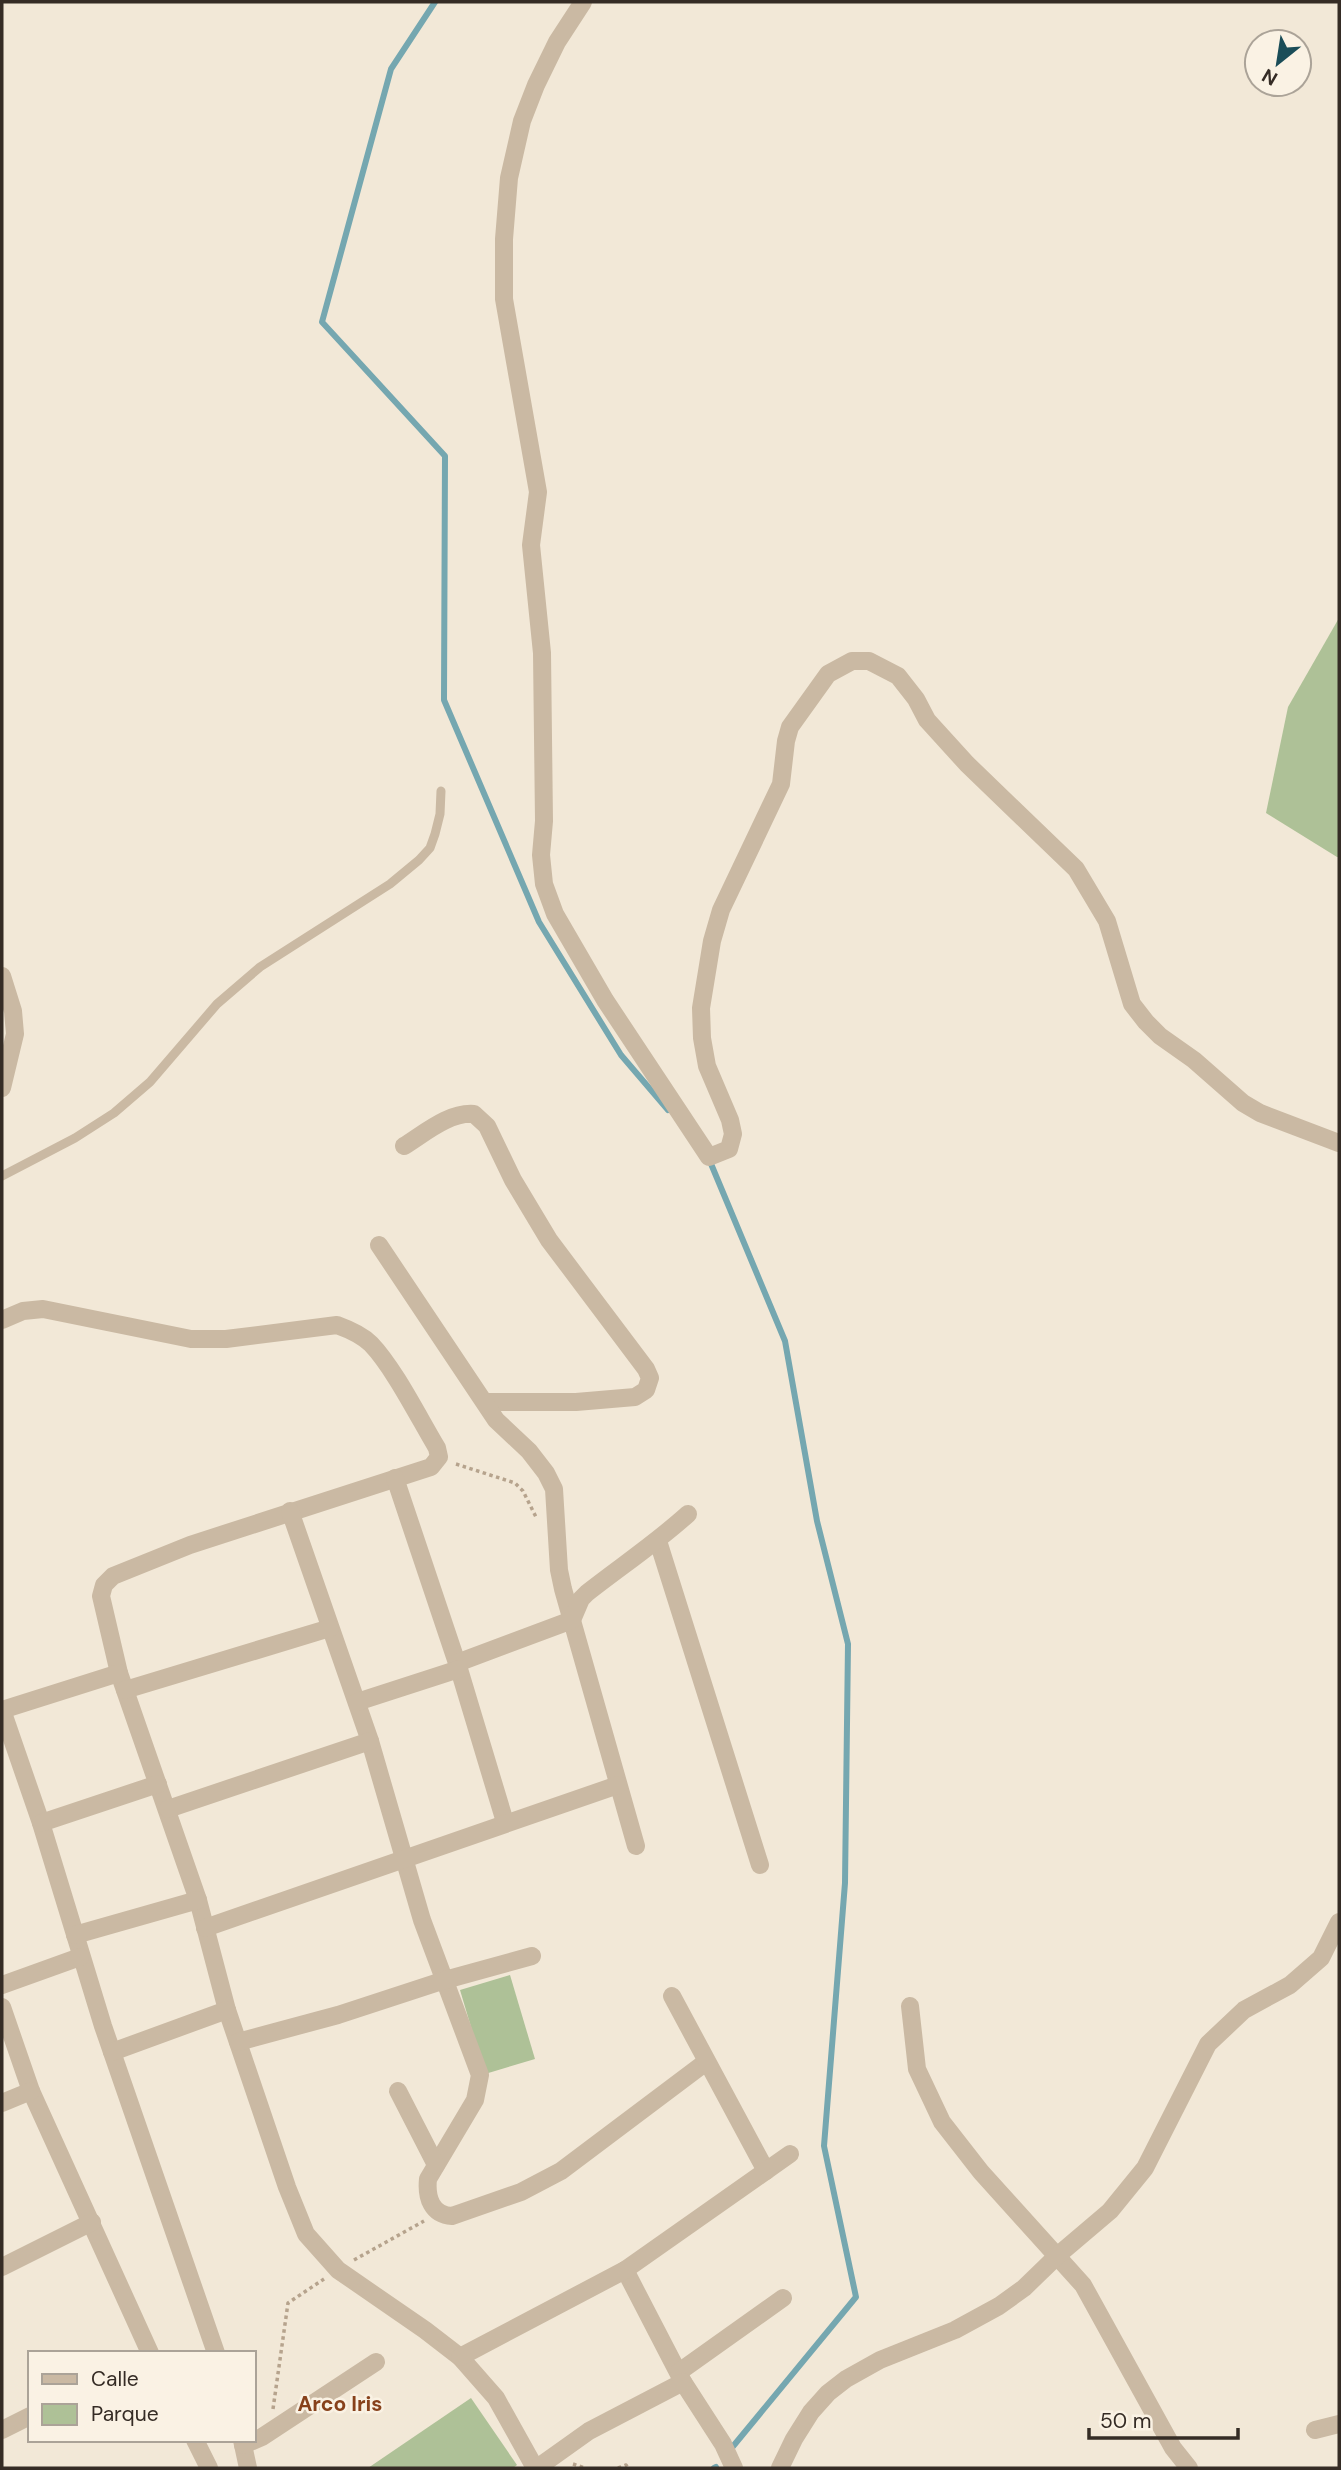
<svg xmlns="http://www.w3.org/2000/svg" width="1341" height="2470" viewBox="0 0 1341 2470" font-family="'DM Sans',sans-serif">
	<style>
		.green { fill: #aec197 }
		.lines { fill: none; stroke-linecap: round; stroke-linejoin: round }
		.stream { stroke: #75a7b0; stroke-width: 6 }
		.path { stroke: #b6a38d; stroke-width: 3.5; stroke-dasharray: 3.5 3.5; stroke-linecap: butt }
		.service { stroke: #cab9a3; stroke-width: 9 }
		.minor { stroke: #cab9a3; stroke-width: 18 }
		.labels { text-anchor: middle; dominant-baseline: central; stroke-width: 5; stroke-linejoin: round; paint-order: stroke }
		.neighbourhood-label { font-size: 21px; font-weight: bold; fill: #87411b; stroke: #faf2e4 }
	</style>
	<rect width="100%" height="100%" fill="#f2e8d7"/>
	<!-- green -->
	<g class="green">
		<path d="M 1339,618 L 1339,857 L 1337,857 L 1266,813 L 1288,707 Z"/>
		<path d="M 510,1975 L 535,2059 L 485,2074 L 460,1990 Z"/>
		<path d="M 471,2398 L 517,2465 L 513,2468 L 368,2468 Z"/>
	</g>
	<g class="lines">
		<!-- stream -->
		<g class="stream">
			<path d="M 435,2 L 391,69 L 322,322 L 445,456 L 444,700 L 539,922 L 621,1055 L 668,1110"/>
			<path d="M 709,1159 L 785,1341 L 817,1521 L 848,1644 L 845,1883 L 824,2146 L 856,2297 L 730,2450"/>
			<path d="M 714,2468 L 716,2467"/>
		</g>
		<!-- path -->
		<g class="path">
			<path d="M 456,1464 L 515,1483 L 523,1491 L 537,1519"/>
			<path d="M 354,2260 L 424,2221"/>
			<path d="M 273,2409 L 288,2303 L 324,2279"/>
			<path d="M 573,2464 L 585,2468"/>
			<path d="M 618,2468 L 626,2465 L 628,2468"/>
		</g>
		<!-- service -->
		<path class="service" d="M 2,1176 L 75,1138 L 114,1113 L 150,1082 L 217,1004 L 260,967 L 390,884 L 419,860 L 430,848 L 435,834 L 440,814 L 441,791"/>
		<!-- minor -->
		<g class="minor">
			<path d="M 583,2 L 557,42 L 536,85 L 522,121 L 509,178 L 504,239 L 504,299 L 538,492 L 531,545 L 542,653 L 544,821 L 541,855 L 544,884 L 555,914 L 605,1000 L 709,1157 L 729,1149 L 733,1134 L 730,1120 L 707,1066 L 702,1038 L 701,1008 L 712,941 L 721,910 L 781,784 L 786,741 L 790,727 L 828,674 L 852,661 L 869,661 L 898,676 L 916,699 L 927,720 L 967,764 L 1076,869 L 1107,921 L 1132,1004 L 1146,1022 L 1160,1036 L 1194,1060 L 1243,1103 L 1260,1113 L 1339,1143"/>
			<path d="M 2,976 L 13,1011 L 15,1034 L 2,1088"/>
			<path d="M 404,1146 C 425,1133 449,1112 474,1114 L 487,1126 L 513,1180 L 549,1240 L 646,1369 L 650,1378 L 646,1390 L 635,1397 L 576,1402 L 485,1402"/>
			<path d="M 379,1245 L 496,1420 L 529,1451 L 546,1473 L 554,1489 L 559,1570 L 563,1589 L 636,1846"/>
			<path d="M 2,1320 L 23,1311 L 43,1309 L 191,1339 L 226,1339 L 337,1325 C 348,1329 362,1335 371,1344 C 394,1368 419,1418 437,1448 L 439,1457 L 431,1467 L 190,1545 L 113,1576 L 104,1585 L 101,1596 L 119,1673 L 198,1900 L 227,2010 L 287,2187 L 306,2234 L 338,2270 L 425,2330 L 460,2357 L 496,2398 L 535,2468"/>
			<path d="M 395,1478 L 459,1669 L 505,1822"/>
			<path d="M 290,1511 L 370,1741 L 422,1920 L 480,2075 L 475,2100 L 428,2179 C 426,2198 432,2215 452,2216 L 521,2192 L 561,2171 L 706,2062"/>
			<path d="M 658,1541 L 760,1865"/>
			<path d="M 457,1663 L 572,1620 L 581,1599 L 587,1593 C 620,1567 656,1543 688,1514"/>
			<path d="M 125,1690 L 330,1628"/>
			<path d="M 357,1702 L 459,1669"/>
			<path d="M 2,1710 L 41,1823 L 103,2026 L 216,2353"/>
			<path d="M 2,1710 L 119,1673"/>
			<path d="M 168,1809 L 370,1741"/>
			<path d="M 41,1823 L 158,1784"/>
			<path d="M 205,1928 L 618,1785"/>
			<path d="M 75,1935 L 198,1900"/>
			<path d="M 2,1985 L 80,1957"/>
			<path d="M 672,1996 L 766,2171"/>
			<path d="M 910,2006 L 917,2069 L 942,2122 L 981,2172 L 1083,2285 L 1173,2448 L 1189,2468"/>
			<path d="M 2,2007 L 31,2091 L 150,2353"/>
			<path d="M 238,2042 L 338,2015 L 445,1980 L 532,1956"/>
			<path d="M 112,2052 L 227,2010"/>
			<path d="M 398,2091 L 436,2165"/>
			<path d="M 2,2103 L 31,2091"/>
			<path d="M 2,2267 L 92,2222"/>
			<path d="M 625,2270 L 683,2382 L 723,2444 L 734,2468"/>
			<path d="M 460,2357 L 625,2270 L 790,2154"/>
			<path d="M 679,2372 L 783,2298"/>
			<path d="M 2,2430 L 30,2416"/>
			<path d="M 1315,2430 L 1339,2424"/>
			<path d="M 195,2440 L 209,2468"/>
			<path d="M 242,2440 L 248,2468"/>
			<path d="M 243,2445 L 262,2437 L 376,2362"/>
			<path d="M 537,2468 L 589,2431 L 683,2382"/>
			<path d="M 780,2468 L 794,2439 L 811,2412 L 828,2393 L 846,2379 L 880,2360 L 955,2330 L 999,2306 L 1024,2288 L 1057,2256 L 1110,2211 L 1145,2168 L 1208,2044 L 1244,2010 L 1290,1985 L 1321,1958 L 1339,1922"/>
		</g>
	</g>
	<g class="labels">
		<!-- neighbourhood labels -->
		<g class="neighbourhood-label">
			<text x="340" y="2404">Arco Iris</text>
		</g>
	</g>
	<!-- border -->
	<rect width="1341" height="2470" fill="none" stroke="#352c25" stroke-width="7"/>
	<!-- legend -->
	<rect x="28" y="2351" width="228" height="91" fill="#faf2e4" stroke="#aba398" stroke-width="2"/>
	<rect x="42" y="2374" width="35" height="10" fill="#cab9a3" stroke="#aba398" stroke-width="2"/>
	<text x="91" y="2386" font-size="21" fill="#352c25">Calle</text>
	<rect x="42" y="2404" width="35" height="21" fill="#aec197" stroke="#aba398" stroke-width="2"/>
	<text x="91" y="2421" font-size="21" fill="#352c25">Parque</text>
	<!-- north arrow -->
	<g transform="translate(1278 63) rotate(210)"><circle r="33" fill="#faf2e4" stroke="#aba398" stroke-width="2"/>
	<path d="M0-5L12 26L0 18L-12 26Z" fill="#1a4d58"/>
	<text y="-10" font-size="19" font-weight="bold" text-anchor="middle" fill="#352c25">N</text>
	</g>
	<!-- scale -->
	<path d="M1089 2428v10h149v-10" fill="none" stroke="#352c25" stroke-width="3.5"/>
	<text x="1100" y="2428" font-size="21" fill="#352c25" stroke="#faf2e4" stroke-width="5" paint-order="stroke">50 m</text>
</svg>
